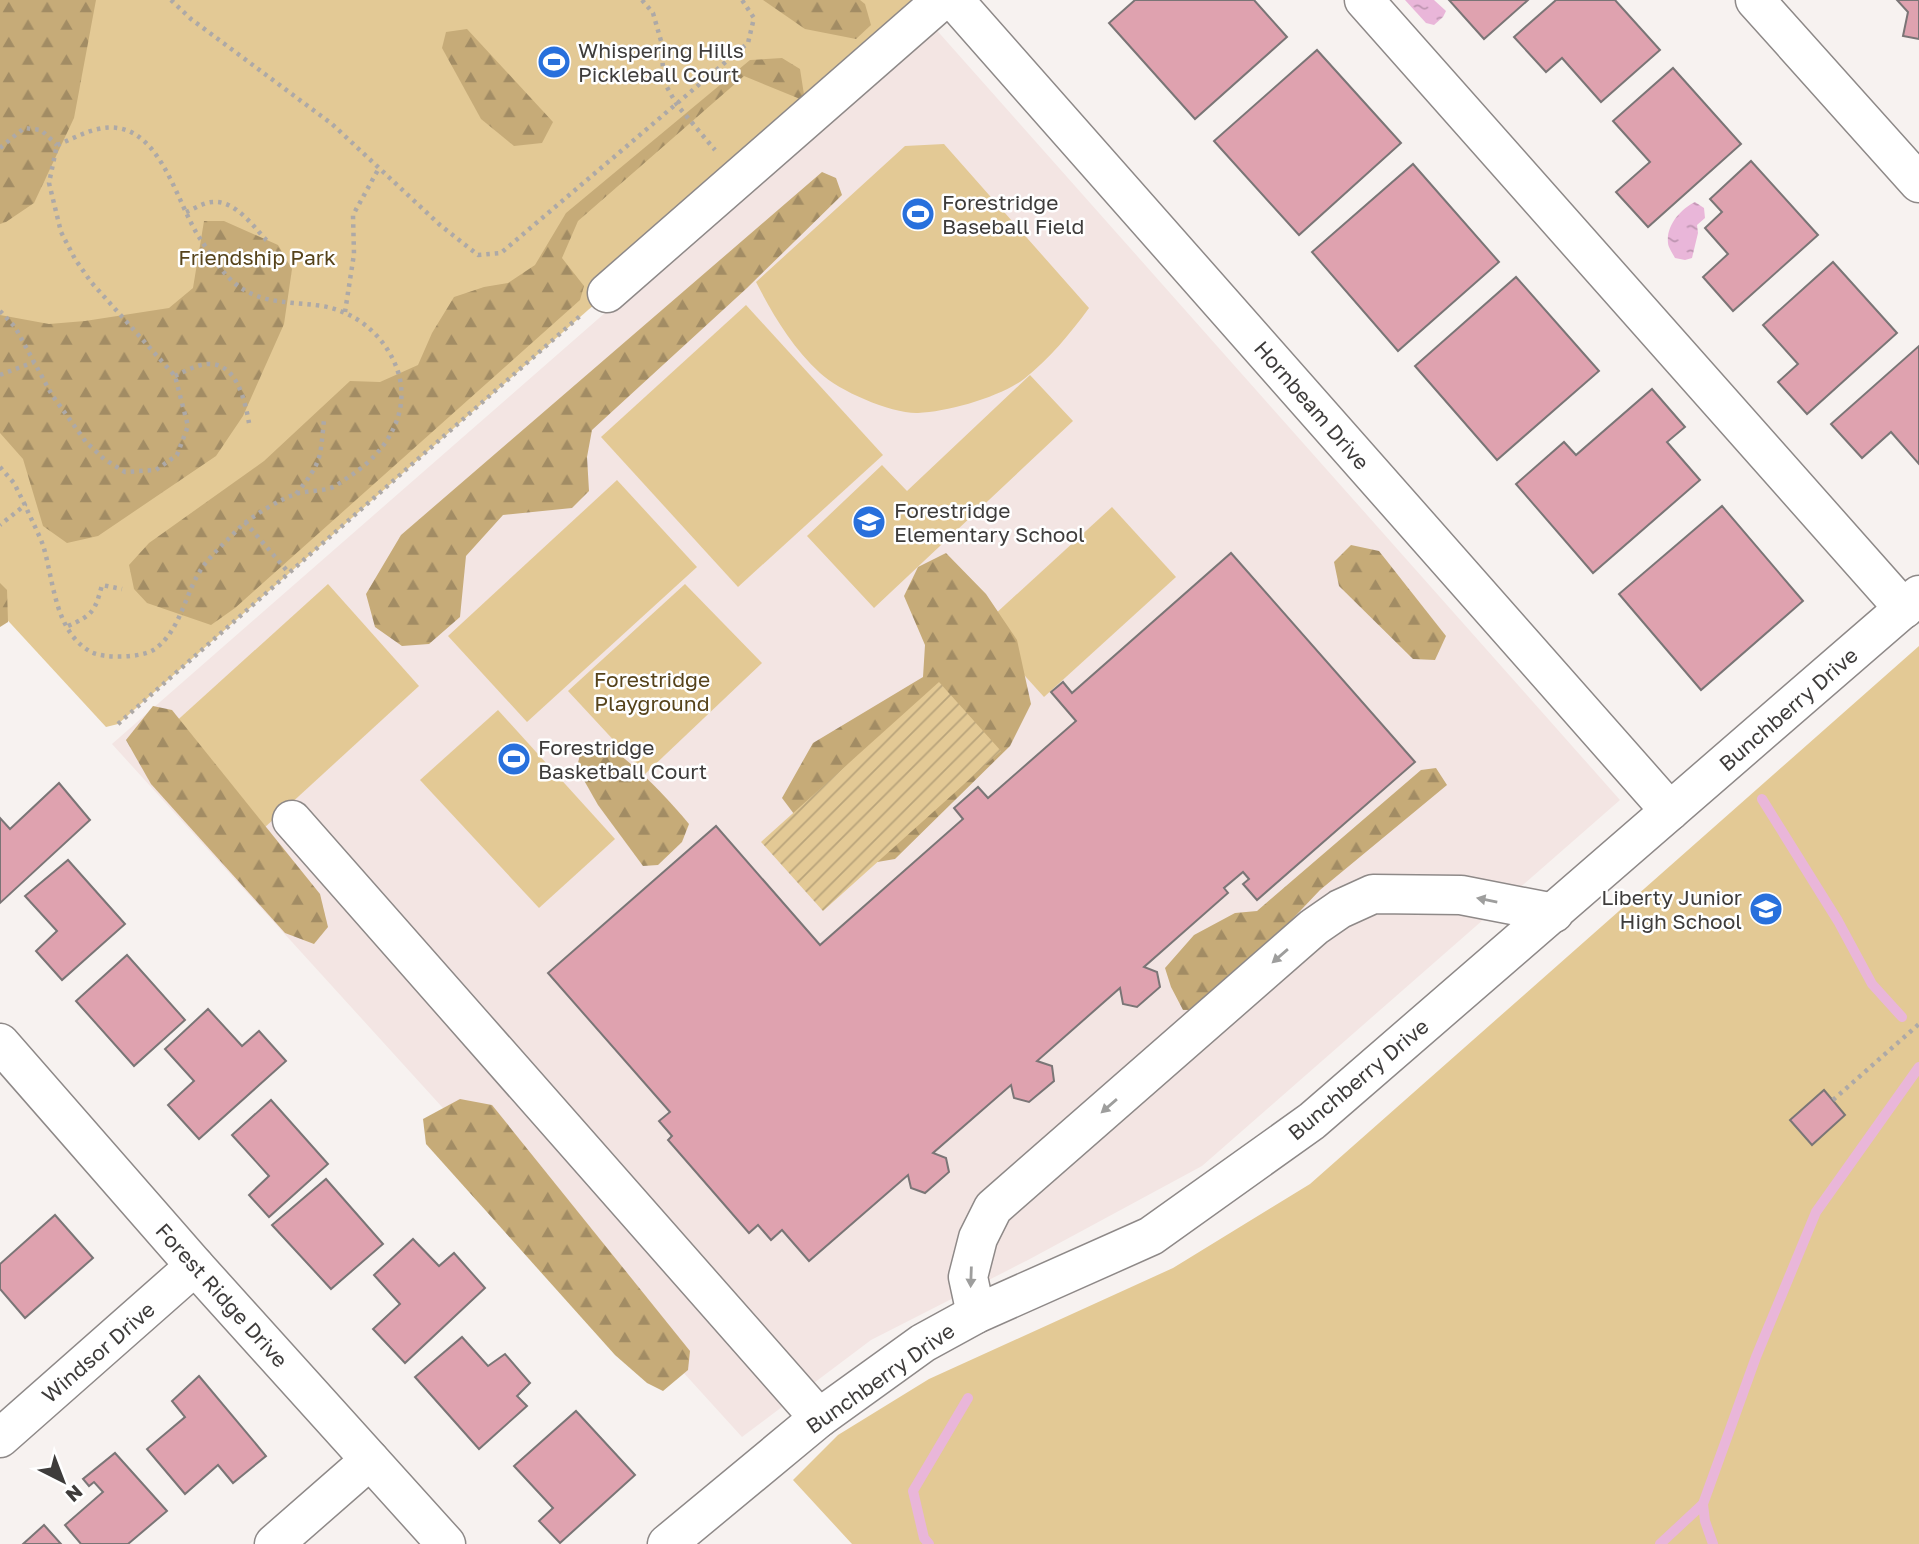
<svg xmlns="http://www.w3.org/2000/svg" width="1919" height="1544" viewBox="0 0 1919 1544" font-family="'Golos Text',sans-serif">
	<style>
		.built { fill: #f3e5e3 }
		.green { fill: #e3c995 }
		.forest { fill: url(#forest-firs) }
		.garden { fill: url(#garden-furrows) }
		.water { fill: url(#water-ripples) }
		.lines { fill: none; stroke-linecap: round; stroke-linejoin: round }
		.stream { stroke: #e9b6d9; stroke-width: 10 }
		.building { fill: #dfa2af; stroke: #7a7576; stroke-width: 2 }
		.minor-casing { stroke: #8e8988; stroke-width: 41 }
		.path { stroke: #ada9a7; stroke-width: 4.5; stroke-dasharray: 3.5 5; stroke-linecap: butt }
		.minor { stroke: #fff; stroke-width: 38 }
		.oneway { fill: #9e9e9d }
		.labels { text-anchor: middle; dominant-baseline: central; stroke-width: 5; stroke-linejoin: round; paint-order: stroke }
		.poi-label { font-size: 21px; fill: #3e3c3b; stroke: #fff; text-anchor: start }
		.park-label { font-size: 21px; fill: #56431b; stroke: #fff }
		.street-label { font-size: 21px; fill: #3e3c3b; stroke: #fff }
	</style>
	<defs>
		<pattern id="forest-firs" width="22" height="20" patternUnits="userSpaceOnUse" patternTransform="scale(1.75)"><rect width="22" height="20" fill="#c6ab78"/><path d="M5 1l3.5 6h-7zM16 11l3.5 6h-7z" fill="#a28c64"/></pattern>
		<pattern id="garden-furrows" width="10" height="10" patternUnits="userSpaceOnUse" patternTransform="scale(1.75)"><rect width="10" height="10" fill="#e3c995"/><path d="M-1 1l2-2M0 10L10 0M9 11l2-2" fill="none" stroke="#b9a47b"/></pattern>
		<pattern id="water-ripples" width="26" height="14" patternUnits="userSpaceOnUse" patternTransform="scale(1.75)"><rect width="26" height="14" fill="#e9b6d9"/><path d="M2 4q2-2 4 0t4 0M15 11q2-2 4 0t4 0" fill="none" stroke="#be95b1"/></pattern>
	</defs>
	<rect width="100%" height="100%" fill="#f7f2f0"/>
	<!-- built -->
	<path class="built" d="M 933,26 L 1620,800 L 1202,1166 L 1028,1260 L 871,1340 L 742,1437 L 112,744 Z"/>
	<!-- green -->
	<g class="green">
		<path d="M 0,0 L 915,0 L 738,178 L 118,724 L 106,727 L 0,612 Z"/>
		<path d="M 944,144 L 1089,308 C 1070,334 1050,358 1024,379 C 1000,397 948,412 918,413 C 892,414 839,391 820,373 C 792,347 773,315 756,282 L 905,146 Z"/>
		<path d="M 746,305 L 883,455 L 738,587 L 601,437 Z"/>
		<path d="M 1030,375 L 1073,421 L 874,608 L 807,536 L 882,465 L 907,491 Z"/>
		<path d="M 617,480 L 697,567 L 527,722 L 448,636 Z"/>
		<path d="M 1112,507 L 1176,577 L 1044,697 L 981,627 Z"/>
		<path d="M 328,584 L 419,686 L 263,829 L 171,726 Z"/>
		<path d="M 685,584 L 762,663 L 645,774 L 568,691 Z"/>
		<path d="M 1919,646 L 1919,1544 L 852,1544 L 793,1480 L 838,1435 L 929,1379 L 1173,1268 L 1310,1184 Z"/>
		<path d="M 498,710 L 615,839 L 539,908 L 420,780 Z"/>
	</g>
	<!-- forest -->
	<g class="forest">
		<path d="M 0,0 L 96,0 L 74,118 L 34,203 L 6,222 L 0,224 Z"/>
		<path d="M 763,0 L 860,0 L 865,4 L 871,25 L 856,39 L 805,29 Z"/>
		<path d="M 467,29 L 553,122 L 542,143 L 514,146 L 481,119 L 442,48 L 446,32 Z"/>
		<path d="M 782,58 L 800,69 L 805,101 L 744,76 L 578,221 L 562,258 L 584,286 L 580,300 L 235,608 L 211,625 L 147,603 L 134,589 L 129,565 L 149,543 L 264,461 L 350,381 L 380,382 L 418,365 L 432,333 L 454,297 L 484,287 L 508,283 L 535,265 L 566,213 L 750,60 Z"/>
		<path d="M 822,172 L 836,178 L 842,195 L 747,288 L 592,430 L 587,457 L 589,491 L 572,508 L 503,515 L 466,556 L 460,617 L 429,644 L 402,646 L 375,627 L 366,594 L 401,535 Z"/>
		<path d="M 204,221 L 224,221 L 278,245 L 292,269 L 284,324 L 243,416 L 216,456 L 98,536 L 67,543 L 43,526 L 23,459 L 0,433 L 0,315 L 49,324 L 85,321 L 169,308 L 193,288 Z"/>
		<path d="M 1351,545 L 1379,551 L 1446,636 L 1435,660 L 1413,659 L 1339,586 L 1334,562 Z"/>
		<path d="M 946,553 L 986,594 L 1017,640 L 1031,704 L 1010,746 L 895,859 L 848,867 L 815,842 L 782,798 L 813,743 L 923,677 L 925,645 L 904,596 L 918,567 Z"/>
		<path d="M 0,583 L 7,590 L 8,622 L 0,627 Z"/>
		<path d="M 153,706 L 172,710 L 320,894 L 328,927 L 314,944 L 285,933 L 151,784 L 126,740 Z"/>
		<path d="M 599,740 C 633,762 663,793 689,824 L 682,842 L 658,865 L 643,866 L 598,805 L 577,768 L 581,749 Z"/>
		<path d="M 1436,768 L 1447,785 L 1320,890 L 1246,968 L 1197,1010 L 1183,1010 L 1171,987 L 1165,968 L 1194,935 L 1235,913 L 1257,911 L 1421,770 Z"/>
		<path d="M 460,1099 L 492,1105 L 690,1351 L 688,1370 L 663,1391 L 647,1383 L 615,1355 L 426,1144 L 423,1119 Z"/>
	</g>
	<!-- garden -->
	<path class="garden" d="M 939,682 L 1001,751 L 823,911 L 761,842 Z"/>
	<!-- water -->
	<g class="water">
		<path d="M 1405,0 L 1434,0 L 1446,11 L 1443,17 L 1434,25 L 1426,23 Z"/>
		<path d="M 1695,202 L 1704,208 L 1705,218 L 1697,225 L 1698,233 L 1692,258 L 1685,260 L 1675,258 C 1673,254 1668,247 1668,243 C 1666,225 1681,209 1695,202 Z"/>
	</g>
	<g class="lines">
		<!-- stream -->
		<g class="stream">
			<path d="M 1762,799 L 1838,921 L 1872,984 L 1902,1017"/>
			<path d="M 929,1544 L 924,1538 L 913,1491 L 968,1398"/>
			<path d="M 1660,1544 L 1703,1504"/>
			<path d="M 1713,1544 L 1705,1521 L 1703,1504 L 1756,1357 L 1816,1212 L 1919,1067"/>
		</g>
	</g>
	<!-- building -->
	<g class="building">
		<path d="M 1135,0 L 1254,0 L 1287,37 L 1195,119 L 1109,23 Z"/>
		<path d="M 1449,0 L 1528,0 L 1484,39 Z"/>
		<path d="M 1556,0 L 1615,0 L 1660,50 L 1601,102 L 1562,58 L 1546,72 L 1514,37 Z"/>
		<path d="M 1897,0 L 1919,0 L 1919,39 L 1903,36 L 1908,12 Z"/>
		<path d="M 1317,50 L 1401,143 L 1299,235 L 1214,141 Z"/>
		<path d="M 1673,68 L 1741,144 L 1648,227 L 1616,192 L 1650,162 L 1613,121 Z"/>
		<path d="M 1751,161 L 1818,235 L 1733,311 L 1703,277 L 1728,254 L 1705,228 L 1722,212 L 1710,199 Z"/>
		<path d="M 1413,164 L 1499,262 L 1398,351 L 1312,252 Z"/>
		<path d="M 1833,262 L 1897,333 L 1807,414 L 1778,382 L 1798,364 L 1763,325 Z"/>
		<path d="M 1516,277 L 1599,371 L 1497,460 L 1415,366 Z"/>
		<path d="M 1919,346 L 1919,464 L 1891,432 L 1862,458 L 1831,424 Z"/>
		<path d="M 1652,389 L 1685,427 L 1667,442 L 1700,480 L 1593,573 L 1516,484 L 1564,442 L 1576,455 Z"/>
		<path d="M 1722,506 L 1803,601 L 1701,690 L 1619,594 Z"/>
		<path d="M 1231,553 L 1415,762 L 1257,900 L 1243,884 L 1249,879 L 1243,872 L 1224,888 L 1228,893 L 1144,967 L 1157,972 L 1160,987 L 1137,1007 L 1123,1004 L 1120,988 L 1037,1061 L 1052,1066 L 1054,1081 L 1029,1102 L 1014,1098 L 1011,1085 L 933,1153 L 946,1158 L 949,1172 L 925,1193 L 911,1188 L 908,1175 L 809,1261 L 782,1230 L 771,1240 L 758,1225 L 749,1233 L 668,1140 L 672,1136 L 659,1121 L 670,1112 L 548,973 L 716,826 L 820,945 L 963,819 L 954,808 L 978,787 L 988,798 L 1076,721 L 1051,692 L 1063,682 L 1072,693 Z"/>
		<path d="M 59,783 L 90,820 L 0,903 L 0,818 L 10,829 Z"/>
		<path d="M 68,860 L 125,924 L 62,980 L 36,951 L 57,931 L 25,896 Z"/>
		<path d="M 127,955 L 185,1020 L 134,1066 L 76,1001 Z"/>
		<path d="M 208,1009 L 242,1046 L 259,1031 L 286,1061 L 199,1139 L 168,1105 L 194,1081 L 165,1049 Z"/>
		<path d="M 1824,1090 L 1845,1115 L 1812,1145 L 1790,1120 Z"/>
		<path d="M 271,1100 L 328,1164 L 269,1217 L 249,1195 L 269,1176 L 232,1135 Z"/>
		<path d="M 326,1179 L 383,1244 L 331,1289 L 272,1225 Z"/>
		<path d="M 55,1215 L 93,1258 L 25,1318 L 0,1289 L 0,1264 Z"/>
		<path d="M 413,1239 L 439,1266 L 454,1253 L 485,1288 L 405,1363 L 373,1329 L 400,1304 L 374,1275 Z"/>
		<path d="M 462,1337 L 488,1366 L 505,1354 L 530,1383 L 517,1396 L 527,1406 L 479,1449 L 415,1377 Z"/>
		<path d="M 199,1376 L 266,1456 L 233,1483 L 218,1465 L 185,1494 L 147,1449 L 185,1417 L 172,1401 Z"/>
		<path d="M 576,1411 L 635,1475 L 560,1543 L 539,1521 L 553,1508 L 514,1466 Z"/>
		<path d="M 115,1453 L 167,1511 L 128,1544 L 81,1544 L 65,1525 L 103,1492 L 94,1482 L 89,1486 L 83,1479 Z"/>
		<path d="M 44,1525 L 61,1544 L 23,1544 Z"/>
	</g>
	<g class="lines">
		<defs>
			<g id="minor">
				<path d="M 954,0 L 1670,811"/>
				<path d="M 1364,0 L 1904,609"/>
				<path d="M 1755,0 L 1919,183"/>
				<path d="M 607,293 L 942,0"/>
				<path d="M 292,820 L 819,1418"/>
				<path d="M 0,1043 L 195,1266 L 446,1544"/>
				<path d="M 976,1314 L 968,1277 L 978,1238 L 993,1208 L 1314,927 L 1340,909 L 1373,894 L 1461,895 L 1554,913"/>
				<path d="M 0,1438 L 195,1266"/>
				<path d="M 274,1544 L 370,1460"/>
				<path d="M 667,1544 L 819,1418 L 923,1343 L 976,1314 L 1151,1236 L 1312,1121 L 1919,595"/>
			</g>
		</defs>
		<!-- minor casing -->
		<use href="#minor" class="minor-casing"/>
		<!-- path -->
		<g class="path">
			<path d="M 171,0 L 191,19 L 332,124 L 440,225 L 478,255 L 501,253 L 748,43 L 754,18 L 742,0"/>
			<path d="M 642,0 L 653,13 L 661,41 L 664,82 L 677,105 L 715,150"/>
			<path d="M 0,148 L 24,128 L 41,130 L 57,145"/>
			<path d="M 186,212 C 194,209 204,202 213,202 C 235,200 254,227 267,241"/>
			<path d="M 0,311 L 15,327 L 52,395 L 86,442 L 104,459 L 125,472 L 156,470 L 177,455 L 188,426 L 175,376 L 91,282 L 75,259 L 61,232 L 49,183 L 57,145 C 70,140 84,132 98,129 C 160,115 175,203 201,240 C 214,259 226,281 248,292 C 271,304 297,302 322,306 C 359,312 389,340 399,375 C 410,417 383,455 350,476 C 344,480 338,485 331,488 C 321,491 309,491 299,493 C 283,497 250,517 238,529 C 227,541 214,552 204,565 C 185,591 182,629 155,649 C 142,658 105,659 91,652 C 54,631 54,581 43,545 C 38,532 31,519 25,505"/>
			<path d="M 345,312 L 354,254 L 353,215 L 379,168"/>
			<path d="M 0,375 L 34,362"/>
			<path d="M 175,376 C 185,371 196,365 207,364 C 237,362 245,401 249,423"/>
			<path d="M 0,467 L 14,483 L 25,505 L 0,525"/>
			<path d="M 296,494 C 322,462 320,459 324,420"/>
			<path d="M 245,522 L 289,573"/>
			<path d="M 68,626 C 93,615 95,611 102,585 L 122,589"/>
			<path d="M 118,724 L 580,316"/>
			<path d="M 1833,1100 L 1919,1024"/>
		</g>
		<!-- minor -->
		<use href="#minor" class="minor"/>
	</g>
	<!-- one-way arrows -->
	<defs><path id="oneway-solid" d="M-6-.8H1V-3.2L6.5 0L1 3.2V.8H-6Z" transform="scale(1.75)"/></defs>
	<g class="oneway">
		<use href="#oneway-solid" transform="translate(1487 900) rotate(-169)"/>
		<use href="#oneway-solid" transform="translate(1280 956) rotate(139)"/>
		<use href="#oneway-solid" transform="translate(1109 1106) rotate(139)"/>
		<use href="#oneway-solid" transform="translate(971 1277) rotate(92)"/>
	</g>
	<!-- icons -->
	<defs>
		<symbol id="stadium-disc" viewBox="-11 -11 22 22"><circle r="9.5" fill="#2870dc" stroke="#fff"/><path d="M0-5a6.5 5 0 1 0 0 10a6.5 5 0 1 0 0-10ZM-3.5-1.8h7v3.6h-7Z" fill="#fff"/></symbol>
		<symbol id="school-disc" viewBox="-11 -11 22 22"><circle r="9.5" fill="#2870dc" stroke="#fff"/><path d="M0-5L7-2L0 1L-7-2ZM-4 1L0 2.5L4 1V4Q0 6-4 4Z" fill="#fff"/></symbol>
	</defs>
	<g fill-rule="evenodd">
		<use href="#stadium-disc" x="535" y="43" width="38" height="38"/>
		<use href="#stadium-disc" x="899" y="195" width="38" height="38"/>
		<use href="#school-disc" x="850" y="503" width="38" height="38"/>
		<use href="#stadium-disc" x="495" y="740" width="38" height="38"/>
		<use href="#school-disc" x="1747" y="890" width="38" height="38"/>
	</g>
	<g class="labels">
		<!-- poi labels -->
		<g class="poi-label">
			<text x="578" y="50">Whispering Hills<tspan x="578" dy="24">Pickleball Court</tspan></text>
			<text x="942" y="202">Forestridge<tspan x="942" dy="24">Baseball Field</tspan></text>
			<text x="894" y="510">Forestridge<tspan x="894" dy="24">Elementary School</tspan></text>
			<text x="538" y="747">Forestridge<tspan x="538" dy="24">Basketball Court</tspan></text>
			<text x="1742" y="897" text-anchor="end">Liberty Junior<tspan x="1742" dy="24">High School</tspan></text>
		</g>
		<!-- park labels -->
		<g class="park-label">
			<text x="257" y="257">Friendship Park</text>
			<text x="652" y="679">Forestridge<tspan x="652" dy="24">Playground</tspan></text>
		</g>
		<!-- street labels -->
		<g class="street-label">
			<text transform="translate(1312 405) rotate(49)">Hornbeam Drive</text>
			<text transform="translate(1788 709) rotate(-41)">Bunchberry Drive</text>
			<text transform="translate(1358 1079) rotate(-40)">Bunchberry Drive</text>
			<text transform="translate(222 1295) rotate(48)">Forest Ridge Drive</text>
			<text transform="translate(98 1352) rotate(-41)">Windsor Drive</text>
			<text transform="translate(880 1378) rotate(-35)">Bunchberry Drive</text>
		</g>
	</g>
	<!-- north arrow -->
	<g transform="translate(63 1481) rotate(138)" stroke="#ffffff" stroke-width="5" paint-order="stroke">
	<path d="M0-5L12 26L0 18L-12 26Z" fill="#3e3c3b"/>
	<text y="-10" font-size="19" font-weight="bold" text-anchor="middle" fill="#3e3c3b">N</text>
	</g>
</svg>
